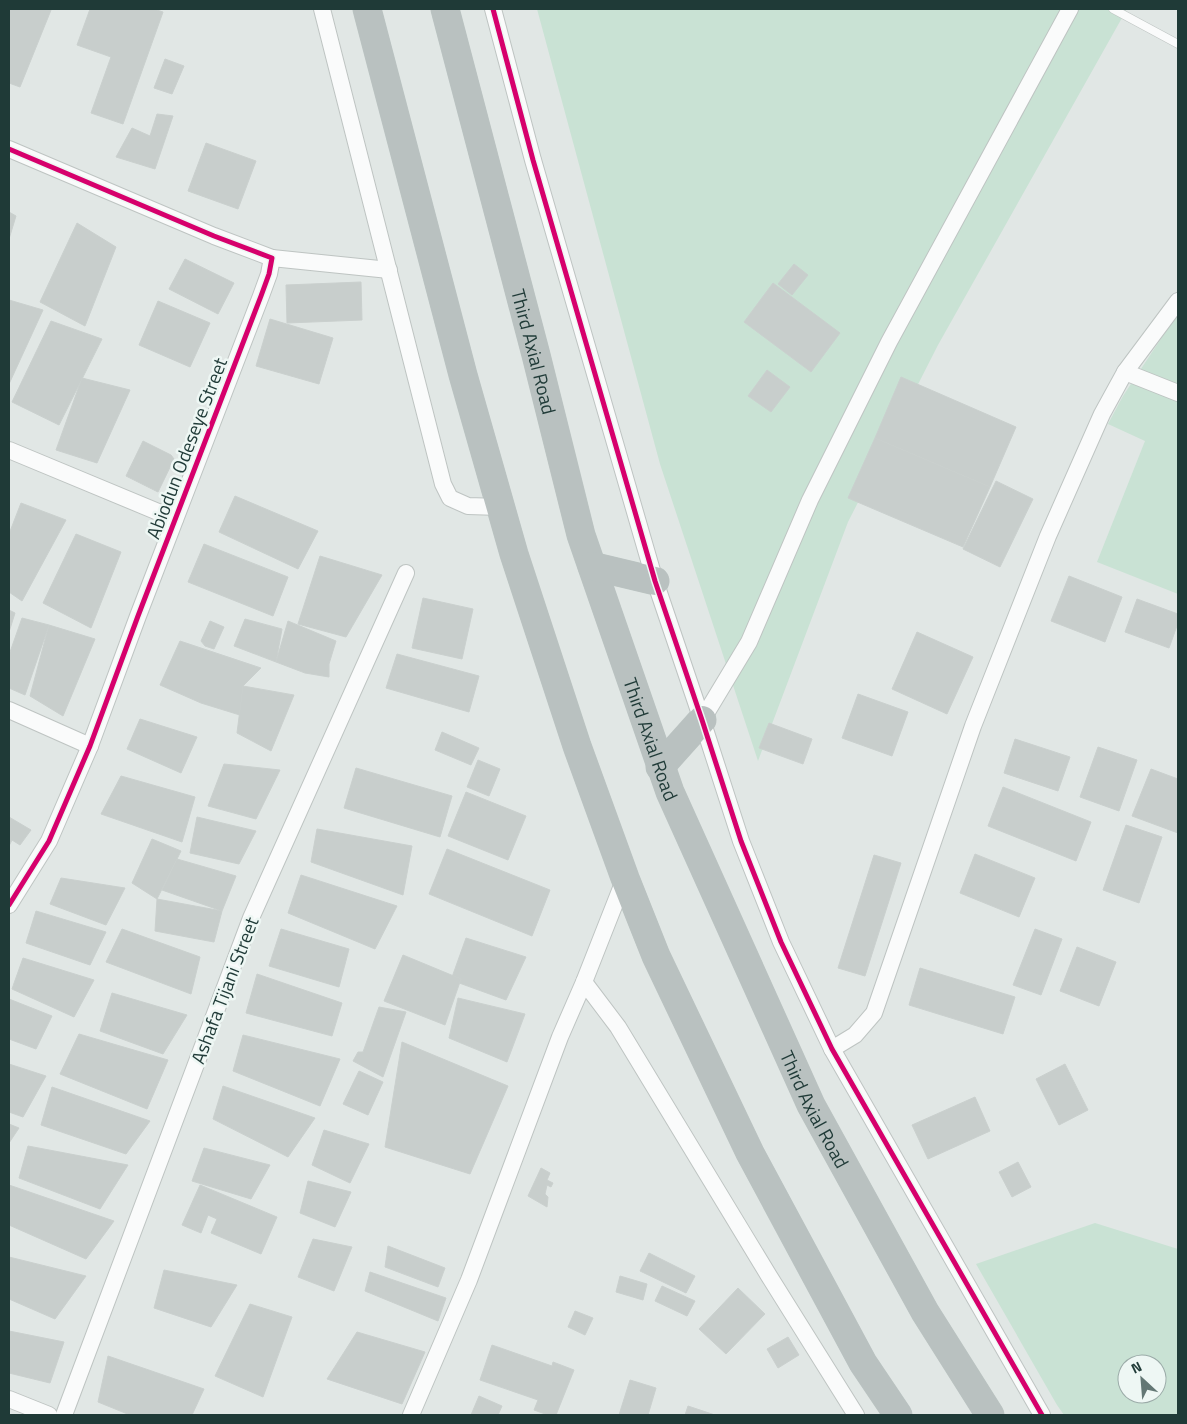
<svg xmlns="http://www.w3.org/2000/svg" width="1187" height="1424" viewBox="0 0 1187 1424" font-family="'Titillium Web',sans-serif">
	<style>
		.green { fill: #c9e2d4; fill-rule: evenodd }
		.building { fill: #c8cecc; stroke: #cad0ce }
		.lines { fill: none; stroke-linecap: round; stroke-linejoin: round }
		.service-casing { stroke: #bec4c2; stroke-width: 9 }
		.minor-casing { stroke: #bec4c2; stroke-width: 18 }
		.motorway-casing { stroke: #bbc4c2; stroke-width: 29 }
		.service { stroke: #fafbfb; stroke-width: 8 }
		.minor { stroke: #fafbfb; stroke-width: 16 }
		.motorway { stroke: #b9c1c0; stroke-width: 28 }
		.cycleway-casing { stroke: #eef7f4; stroke-width: 8 }
		.cycleway { stroke: #d6006c; stroke-width: 5 }
		.labels { text-anchor: middle; dominant-baseline: central; stroke-width: 5; stroke-linejoin: round; paint-order: stroke }
		.street-label { font-size: 19px; fill: #1f3a37; stroke: #eef7f4 }
	</style>
	<rect width="100%" height="100%" fill="#e1e7e5"/>
	<!-- green -->
	<g class="green">
		<path d="M 537,9 L 1127,9 L 938,345 L 848,522 L 758,761 L 660,464 Z"/>
		<path d="M 1178,313 L 1178,594 L 1097,562 L 1145,441 L 1108,424 L 1123,396 Z"/>
		<path d="M 1095,1223 L 1178,1249 L 1178,1415 L 1064,1415 L 1057,1405 L 976,1264 ZM 1127,1364 L 1157,1364 L 1157,1394 L 1127,1394 Z"/>
	</g>
	<!-- building -->
	<g class="building">
		<path d="M 9,9 L 51,10 L 20,87 L 9,83 Z"/>
		<path d="M 90,9 L 154,9 L 163,12 L 123,124 L 91,113 L 111,57 L 77,45 Z"/>
		<path d="M 165,59 L 184,66 L 172,94 L 154,88 Z"/>
		<path d="M 157,114 L 173,116 L 155,169 L 116,157 L 132,128 L 150,136 Z"/>
		<path d="M 206,143 L 256,161 L 238,209 L 188,191 Z"/>
		<path d="M 9,212 L 16,216 L 9,239 Z"/>
		<path d="M 77,223 L 116,247 L 85,326 L 40,302 Z"/>
		<path d="M 185,259 L 234,283 L 218,314 L 169,289 Z"/>
		<path d="M 794,264 L 808,275 L 792,295 L 778,284 Z"/>
		<path d="M 361,282 L 362,320 L 287,323 L 286,285 Z"/>
		<path d="M 773,283 L 840,333 L 811,372 L 744,322 Z"/>
		<path d="M 9,300 L 43,310 L 9,384 Z"/>
		<path d="M 158,301 L 210,323 L 190,367 L 139,345 Z"/>
		<path d="M 270,319 L 333,338 L 319,384 L 256,366 Z"/>
		<path d="M 51,321 L 102,339 L 59,425 L 12,402 Z"/>
		<path d="M 767,370 L 790,387 L 771,412 L 748,396 Z"/>
		<path d="M 901,377 L 1016,427 L 990,487 L 875,438 Z"/>
		<path d="M 82,378 L 130,390 L 97,463 L 56,450 Z"/>
		<path d="M 875,438 L 990,487 L 963,547 L 848,498 Z"/>
		<path d="M 143,441 L 171,455 L 174,459 L 158,492 L 126,476 Z"/>
		<path d="M 996,481 L 1033,499 L 1000,567 L 963,549 Z"/>
		<path d="M 235,496 L 318,531 L 298,569 L 219,532 Z"/>
		<path d="M 21,503 L 66,520 L 22,601 L 9,592 L 9,534 Z"/>
		<path d="M 76,534 L 121,552 L 91,628 L 43,603 Z"/>
		<path d="M 204,544 L 288,577 L 273,616 L 188,582 Z"/>
		<path d="M 320,556 L 382,575 L 346,637 L 298,624 Z"/>
		<path d="M 1069,576 L 1122,597 L 1105,642 L 1051,621 Z"/>
		<path d="M 423,598 L 473,609 L 462,659 L 412,648 Z"/>
		<path d="M 1137,599 L 1178,614 L 1178,623 L 1169,648 L 1125,632 Z"/>
		<path d="M 9,610 L 15,613 L 9,632 Z"/>
		<path d="M 22,618 L 49,625 L 25,695 L 9,688 L 9,655 Z"/>
		<path d="M 245,619 L 282,629 L 276,662 L 234,646 Z"/>
		<path d="M 210,621 L 224,627 L 214,649 L 205,646 L 201,641 Z"/>
		<path d="M 288,621 L 336,641 L 329,664 L 329,677 L 305,673 L 276,662 Z"/>
		<path d="M 49,625 L 95,639 L 63,716 L 30,696 Z"/>
		<path d="M 917,632 L 973,657 L 947,714 L 892,689 Z"/>
		<path d="M 180,641 L 261,668 L 243,686 L 243,716 L 201,703 L 160,685 Z"/>
		<path d="M 397,654 L 479,676 L 469,712 L 386,688 Z"/>
		<path d="M 243,686 L 294,695 L 271,751 L 237,733 Z"/>
		<path d="M 858,694 L 908,712 L 892,756 L 842,738 Z"/>
		<path d="M 140,719 L 197,737 L 181,773 L 127,749 Z"/>
		<path d="M 769,723 L 812,739 L 803,764 L 759,748 Z"/>
		<path d="M 442,732 L 479,748 L 471,765 L 435,750 Z"/>
		<path d="M 1015,739 L 1070,757 L 1058,791 L 1004,773 Z"/>
		<path d="M 1098,747 L 1137,760 L 1119,811 L 1080,797 Z"/>
		<path d="M 478,760 L 500,769 L 489,796 L 467,787 Z"/>
		<path d="M 224,764 L 280,770 L 256,819 L 208,806 Z"/>
		<path d="M 356,768 L 452,796 L 440,837 L 344,808 Z"/>
		<path d="M 1151,769 L 1178,779 L 1178,833 L 1132,816 Z"/>
		<path d="M 121,776 L 195,797 L 182,842 L 101,814 Z"/>
		<path d="M 1003,787 L 1091,822 L 1076,861 L 988,826 Z"/>
		<path d="M 466,792 L 526,816 L 508,860 L 448,836 Z"/>
		<path d="M 9,817 L 31,830 L 20,845 L 12,840 L 9,846 Z"/>
		<path d="M 197,817 L 256,831 L 239,864 L 190,853 Z"/>
		<path d="M 1126,825 L 1162,837 L 1139,903 L 1103,890 Z"/>
		<path d="M 317,829 L 412,846 L 403,895 L 311,862 Z"/>
		<path d="M 152,839 L 181,851 L 157,899 L 132,883 Z"/>
		<path d="M 447,849 L 550,890 L 532,936 L 429,894 Z"/>
		<path d="M 975,854 L 1035,878 L 1019,917 L 960,893 Z"/>
		<path d="M 874,855 L 901,863 L 865,976 L 838,968 Z"/>
		<path d="M 177,859 L 236,876 L 222,911 L 162,890 Z"/>
		<path d="M 301,875 L 397,906 L 375,949 L 288,913 Z"/>
		<path d="M 61,878 L 125,888 L 106,925 L 50,904 Z"/>
		<path d="M 157,899 L 222,911 L 214,942 L 155,931 Z"/>
		<path d="M 36,911 L 106,932 L 90,965 L 26,943 Z"/>
		<path d="M 122,929 L 200,957 L 191,994 L 106,962 Z"/>
		<path d="M 281,929 L 349,949 L 339,987 L 269,966 Z"/>
		<path d="M 1035,929 L 1062,939 L 1041,995 L 1013,985 Z"/>
		<path d="M 466,938 L 526,957 L 506,1000 L 451,980 Z"/>
		<path d="M 1077,947 L 1116,962 L 1099,1006 L 1060,991 Z"/>
		<path d="M 403,955 L 461,979 L 445,1025 L 384,1001 Z"/>
		<path d="M 23,958 L 94,980 L 74,1017 L 12,989 Z"/>
		<path d="M 920,968 L 1015,997 L 1003,1034 L 909,1005 Z"/>
		<path d="M 257,974 L 342,1003 L 332,1036 L 246,1013 Z"/>
		<path d="M 112,993 L 187,1015 L 163,1054 L 100,1031 Z"/>
		<path d="M 458,998 L 525,1014 L 507,1062 L 449,1038 Z"/>
		<path d="M 9,999 L 52,1016 L 36,1049 L 9,1039 Z"/>
		<path d="M 379,1007 L 406,1012 L 383,1077 L 353,1061 L 358,1052 L 363,1052 Z"/>
		<path d="M 79,1034 L 168,1060 L 147,1109 L 60,1074 Z"/>
		<path d="M 243,1035 L 340,1059 L 320,1106 L 233,1071 Z"/>
		<path d="M 402,1042 L 508,1086 L 470,1174 L 385,1147 Z"/>
		<path d="M 9,1064 L 46,1076 L 23,1117 L 9,1112 Z"/>
		<path d="M 1065,1064 L 1088,1110 L 1059,1125 L 1036,1079 Z"/>
		<path d="M 359,1071 L 383,1082 L 368,1115 L 343,1104 Z"/>
		<path d="M 223,1086 L 315,1118 L 288,1157 L 213,1119 Z"/>
		<path d="M 52,1087 L 150,1121 L 126,1154 L 41,1125 Z"/>
		<path d="M 975,1097 L 990,1131 L 928,1159 L 912,1125 Z"/>
		<path d="M 9,1124 L 19,1128 L 9,1143 Z"/>
		<path d="M 324,1130 L 369,1144 L 350,1183 L 312,1165 Z"/>
		<path d="M 28,1146 L 128,1165 L 100,1209 L 19,1178 Z"/>
		<path d="M 204,1148 L 270,1165 L 251,1199 L 192,1181 Z"/>
		<path d="M 1018,1162 L 1031,1187 L 1012,1197 L 999,1172 Z"/>
		<path d="M 541,1168 L 550,1173 L 547,1180 L 553,1183 L 551,1187 L 547,1185 L 545,1194 L 548,1197 L 547,1207 L 528,1196 Z"/>
		<path d="M 308,1181 L 351,1192 L 335,1227 L 300,1213 Z"/>
		<path d="M 9,1185 L 114,1221 L 86,1259 L 9,1225 Z"/>
		<path d="M 200,1185 L 277,1217 L 261,1254 L 211,1233 L 217,1219 L 208,1215 L 201,1233 L 182,1225 Z"/>
		<path d="M 313,1239 L 352,1247 L 334,1291 L 298,1277 Z"/>
		<path d="M 388,1246 L 445,1268 L 438,1287 L 385,1267 Z"/>
		<path d="M 649,1253 L 695,1276 L 686,1293 L 640,1271 Z"/>
		<path d="M 9,1257 L 86,1276 L 55,1319 L 9,1299 Z"/>
		<path d="M 164,1270 L 237,1285 L 211,1327 L 154,1308 Z"/>
		<path d="M 370,1272 L 446,1298 L 438,1321 L 365,1291 Z"/>
		<path d="M 620,1276 L 647,1284 L 643,1300 L 616,1292 Z"/>
		<path d="M 662,1286 L 695,1301 L 687,1316 L 655,1301 Z"/>
		<path d="M 738,1288 L 765,1314 L 726,1354 L 699,1329 Z"/>
		<path d="M 250,1304 L 292,1317 L 263,1397 L 215,1376 Z"/>
		<path d="M 575,1311 L 593,1318 L 585,1335 L 568,1327 Z"/>
		<path d="M 9,1331 L 64,1342 L 50,1383 L 9,1373 Z"/>
		<path d="M 357,1332 L 425,1352 L 402,1404 L 327,1379 Z"/>
		<path d="M 788,1337 L 799,1355 L 778,1368 L 767,1349 Z"/>
		<path d="M 492,1345 L 552,1366 L 553,1362 L 574,1370 L 556,1415 L 548,1415 L 534,1410 L 538,1400 L 480,1380 Z"/>
		<path d="M 108,1356 L 204,1389 L 192,1415 L 130,1415 L 98,1402 Z"/>
		<path d="M 630,1380 L 656,1388 L 648,1415 L 619,1415 Z"/>
		<path d="M 479,1396 L 502,1406 L 498,1415 L 471,1415 Z"/>
		<path d="M 688,1406 L 715,1415 L 685,1415 Z"/>
	</g>
	<g class="lines">
		<defs>
			<path id="service" d="M 1113,9 L 1178,44"/>
			<g id="minor">
				<path d="M 322,9 L 443,484 L 450,498 L 468,506 L 500,507"/>
				<path d="M 493,9 L 533,160 L 655,581 L 702,720 L 741,841 L 781,942 L 832,1049 L 1042,1415"/>
				<path d="M 9,149 L 214,236 L 272,258 L 269,274 L 261,296 L 138,616 L 90,746 L 49,841 L 9,905"/>
				<path d="M 272,258 L 389,270"/>
				<path d="M 1125,372 L 1178,393"/>
				<path d="M 9,450 L 175,519"/>
				<path d="M 9,710 L 90,746"/>
				<path d="M 702,720 L 749,642 L 810,500 L 889,342 L 1070,9"/>
				<path d="M 584,982 L 618,1027 L 769,1276 L 856,1415"/>
				<path d="M 832,1049 L 855,1035 L 874,1013 L 973,726 L 1048,536 L 1102,414 L 1125,372 L 1178,301"/>
				<path d="M 9,1399 L 49,1415"/>
				<path d="M 64,1415 L 251,918 L 406,573"/>
				<path d="M 411,1415 L 469,1280 L 560,1037 L 584,982 L 625,878"/>
			</g>
			<g id="motorway">
				<path d="M 367,9 L 463,375 L 514,554 L 577,746 L 625,878 L 656,956 L 750,1153 L 863,1363 L 898,1415"/>
				<path id="s1" d="M 445,9 L 536,355 L 581,535 L 670,792 L 811,1105 L 925,1312 L 990,1415"/>
				<path d="M 592,566 L 655,581"/>
				<path d="M 660,767 L 702,720"/>
			</g>
		</defs>
		<!-- service casing -->
		<use href="#service" class="service-casing"/>
		<!-- minor casing -->
		<use href="#minor" class="minor-casing"/>
		<!-- motorway casing -->
		<use href="#motorway" class="motorway-casing"/>
		<!-- service -->
		<use href="#service" class="service"/>
		<!-- minor -->
		<use href="#minor" class="minor"/>
		<!-- motorway -->
		<use href="#motorway" class="motorway"/>
		<defs>
			<g id="cycleway">
				<path d="M 493,9 L 533,160 L 655,581 L 702,720 L 741,841 L 781,942 L 832,1049 L 1042,1415"/>
				<path d="M 9,149 L 214,236 L 272,258 L 269,274 L 261,296 L 138,616 L 90,746 L 49,841 L 9,905"/>
			</g>
		</defs>
		<!-- cycleway casing -->
		<use href="#cycleway" class="cycleway-casing"/>
		<!-- cycleway -->
		<use href="#cycleway" class="cycleway"/>
	</g>
	<g class="labels">
		<!-- street labels -->
		<g class="street-label">
			<text stroke="none"><textPath href="#s1" startOffset="354">Third Axial Road</textPath></text>
			<text transform="translate(186 448) rotate(-69)">Abiodun Odeseye Street</text>
			<text stroke="none"><textPath href="#s1" startOffset="759">Third Axial Road</textPath></text>
			<text transform="translate(224 990) rotate(-69)">Ashafa Tijani Street</text>
			<text stroke="none"><textPath href="#s1" startOffset="1164">Third Axial Road</textPath></text>
		</g>
	</g>
	<!-- border -->
	<rect width="1187" height="1424" fill="none" stroke="#1f3a37" stroke-width="20"/>
	<!-- north arrow -->
	<g transform="translate(1142 1379) rotate(334)"><circle r="24" fill="#eef7f4" stroke="#9baba8"/>
	<path d="M0-4L9 19L0 12L-9 19Z" fill="#637774"/>
	<text y="-8" font-size="14" font-weight="bold" text-anchor="middle" fill="#1f3a37">N</text>
	</g>
</svg>
